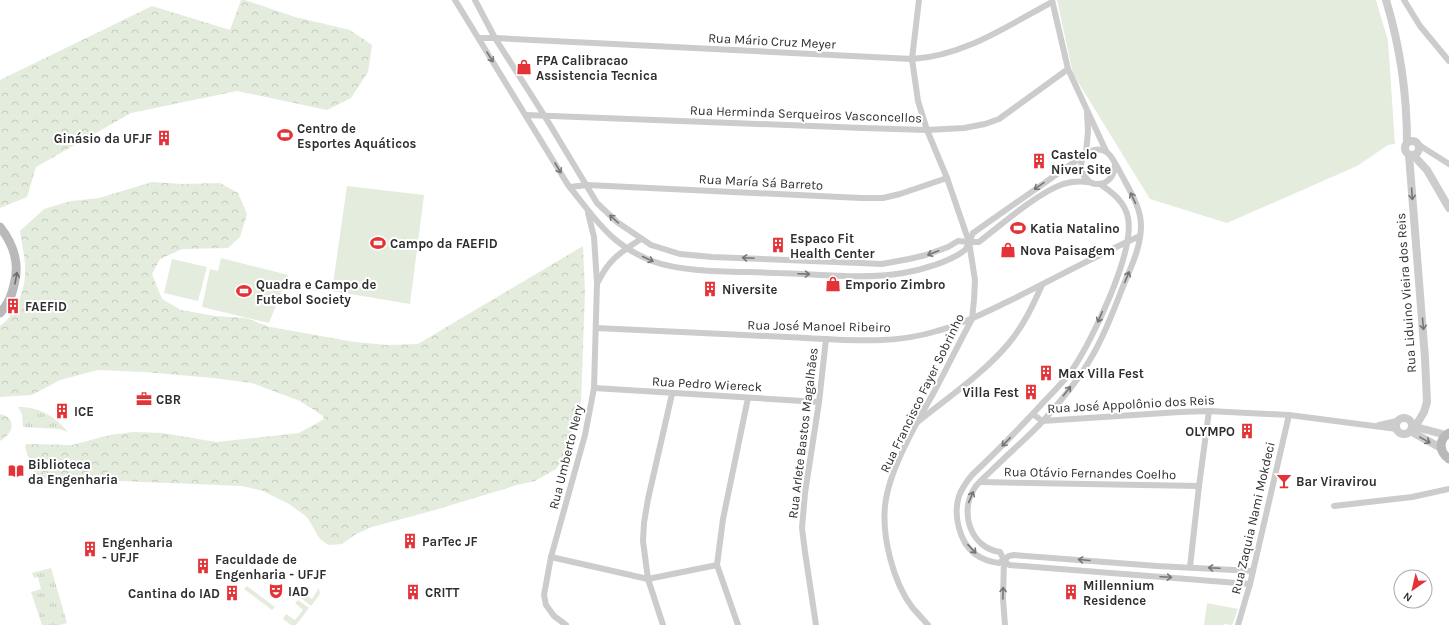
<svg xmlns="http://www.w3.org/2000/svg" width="1449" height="625" viewBox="0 0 1449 625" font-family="Karla,sans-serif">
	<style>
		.green { fill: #e4ecdd }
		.forest { fill: url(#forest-crowns) }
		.park { fill: url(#park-tufts) }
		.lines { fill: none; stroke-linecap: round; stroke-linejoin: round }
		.minor { stroke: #ccc; stroke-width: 6 }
		.tertiary { stroke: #ccc; stroke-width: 8 }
		.secondary { stroke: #b9b9b9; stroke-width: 9 }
		.oneway { stroke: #767676 }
		.oneway2 { stroke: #6d6d6d }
		.labels { text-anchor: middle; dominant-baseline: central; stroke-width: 4; stroke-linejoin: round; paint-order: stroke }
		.street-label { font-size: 13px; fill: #2f2f2f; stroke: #fff }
		.poi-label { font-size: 13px; font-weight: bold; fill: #2f2f2f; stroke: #fff; text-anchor: start }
	</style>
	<defs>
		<pattern id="forest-crowns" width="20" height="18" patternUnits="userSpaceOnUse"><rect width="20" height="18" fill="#e4ecdd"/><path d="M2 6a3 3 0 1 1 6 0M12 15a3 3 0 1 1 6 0" fill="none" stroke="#c4cbbe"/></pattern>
		<pattern id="park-tufts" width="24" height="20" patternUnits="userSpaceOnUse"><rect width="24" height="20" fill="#e4ecdd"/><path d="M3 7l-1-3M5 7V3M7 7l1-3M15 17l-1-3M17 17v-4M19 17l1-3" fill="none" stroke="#c4cbbe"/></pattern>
	</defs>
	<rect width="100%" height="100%" fill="#fff"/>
	<!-- green -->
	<g class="green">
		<path d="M 1057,0 L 1376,0 L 1388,41 L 1395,144 L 1388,145 L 1357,166 L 1227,223 L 1150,199 L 1073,74 Z"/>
		<path d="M 347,186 L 424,195 L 410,304 L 332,291 Z"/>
		<path d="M 221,258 L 288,275 L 269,323 L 202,307 L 210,269 L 218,271 Z"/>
		<path d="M 172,259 L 207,267 L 198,301 L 164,293 Z"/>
		<path d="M 247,586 L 275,607 L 272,610 L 244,589 Z"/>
		<path d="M 319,588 L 320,594 L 311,606 L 300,597 L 303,593 L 312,599 Z"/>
		<path d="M 298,600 L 309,608 L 296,625 L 291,625 L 283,619 L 286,614 L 295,620 L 303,610 L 295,603 Z"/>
		<path d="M 1207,603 L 1238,609 L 1232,625 L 1224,624 L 1224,625 L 1204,625 Z"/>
	</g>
	<!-- forest -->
	<g class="forest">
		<path d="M 241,0 L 245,0 L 295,17 L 350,30 L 372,45 L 368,72 L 351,98 L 327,110 L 237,91 L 131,113 L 36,167 L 27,197 L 0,208 L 0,80 L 152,6 L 230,30 Z"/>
		<path d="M 152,182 L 182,184 L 220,183 L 238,193 L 247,214 L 240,237 L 228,248 L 182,249 L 160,259 L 152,274 L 162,299 L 181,310 L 215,316 L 246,318 L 270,327 L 355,342 L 387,345 L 418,344 L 583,246 L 585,292 L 581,401 L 565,456 L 556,469 L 535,481 L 517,485 L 435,510 L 372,527 L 356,534 L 342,544 L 329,545 L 320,539 L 307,517 L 289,504 L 263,491 L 242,486 L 47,478 L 37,482 L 25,447 L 26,444 L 72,445 L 110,435 L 133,432 L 163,433 L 216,442 L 299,433 L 324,419 L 323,416 L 300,401 L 252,383 L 213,378 L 145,372 L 98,370 L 60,380 L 32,395 L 0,397 L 0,326 C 14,317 25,290 25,274 C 26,260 22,245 20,231 L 44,209 L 71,201 L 99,198 Z"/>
		<path d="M 0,414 C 18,418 13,434 0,441 Z"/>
	</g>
	<!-- park -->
	<g class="park">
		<path d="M 18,407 C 38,406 55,416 68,432 L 59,429 L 23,427 L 22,414 Z"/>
		<path d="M 51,568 L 67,623 L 60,625 L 42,625 L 31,592 L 41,589 L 38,577 L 34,578 L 32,573 Z"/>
	</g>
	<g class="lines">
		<!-- minor -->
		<g class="minor">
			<path d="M 455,0 L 568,185 C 595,218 609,244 652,261 C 687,274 740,271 778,273 C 819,274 862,280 903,273 C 921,270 950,262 965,250 C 967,248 968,244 969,242 L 979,242 C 1002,224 1036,194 1063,184 C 1071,182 1079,181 1087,182 C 1091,182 1093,184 1096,184 C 1108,185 1115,175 1115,164"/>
			<path d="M 475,0 L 495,38 L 544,115 L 597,203 L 617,222 L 651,245 L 680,254 L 712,257 L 860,263 L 882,264 L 909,259 L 926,255 L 948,247 L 958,241 L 969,242 L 973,233 L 1090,151 C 1108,145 1112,158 1119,170 C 1128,188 1141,206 1141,226 C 1141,246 1132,265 1124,284 C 1114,309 1105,335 1091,358 C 1078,381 1060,402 1043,421 C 1027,438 1008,454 991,471 C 985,477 978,482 974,489 C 959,513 971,548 1000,552 L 1004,560 L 1009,565 L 1250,584"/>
			<path d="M 919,0 L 912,59 L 918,101 L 927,130 L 947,178 L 969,242 L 975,280 L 974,300 L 972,319 C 959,343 947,368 934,392 C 916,424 889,469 885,506 C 882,537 893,582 912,607 C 917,613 923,619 928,625"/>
			<path d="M 1052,0 L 1068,69 L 1106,151"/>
			<path d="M 1404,0 L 1420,26 L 1449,61"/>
			<path d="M 479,38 L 495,38 L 912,59 C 964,56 1007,26 1052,2"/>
			<path d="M 526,115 L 863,128 L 927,130 L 964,128 L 985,124 L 999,119 L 1068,69"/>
			<path d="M 1419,145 L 1449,164"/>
			<path d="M 1086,153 L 1088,131 L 1087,113"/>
			<path d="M 1083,157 C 1079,167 1081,175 1090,182"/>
			<path d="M 1100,184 C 1113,193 1125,202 1128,218 C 1135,252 1092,341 1072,370 C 1063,383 1051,394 1040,406 C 1018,430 996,452 972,475 C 967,481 962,488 959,496 C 953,514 959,542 975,554 C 982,559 990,562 999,563 L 1009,556 L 1014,555 L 1157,566 L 1253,571"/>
			<path d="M 570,187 L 587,185 L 861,198 L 883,198 L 900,194 L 947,178"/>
			<path d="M 598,282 C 609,259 621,252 641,239"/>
			<path d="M 596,328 C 660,331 723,334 787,337 C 836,339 890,346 937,331 C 962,324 984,313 1007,302 C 1052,280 1095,256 1140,236"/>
			<path d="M 594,388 L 819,402"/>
			<path d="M 1033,414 L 1042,421 L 1180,412 L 1209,411 L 1289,415 L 1397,429"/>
			<path d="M 919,421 C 950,396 984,373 1009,343 C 1024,325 1033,305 1042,285"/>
			<path d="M 1379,425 L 1397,421"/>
			<path d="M 980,482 L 1199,486"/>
			<path d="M 1334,506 L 1412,497 L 1449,489"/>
			<path d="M 551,557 L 648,579 L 717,565"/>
			<path d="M 1004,560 L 1003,599 L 1005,625"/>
			<path d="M 1190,567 L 1199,486 L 1209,411"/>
			<path d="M 566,625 L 554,616 L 546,605 L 544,595 L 551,557 L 585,435 L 594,388 L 597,283 L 594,237 L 588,213"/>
			<path d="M 663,625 L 648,579 L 643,541 L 644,523 L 648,499 L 672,394"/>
			<path d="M 738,625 L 717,565 L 723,519 L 748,398"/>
			<path d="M 816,625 L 805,552 L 802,528 L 805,493 L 819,402 L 826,339"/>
			<path d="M 1238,625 L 1250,584 L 1289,415"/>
		</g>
		<!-- tertiary -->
		<g class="tertiary">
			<path d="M 1386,0 C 1400,46 1407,95 1407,143"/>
			<circle cx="1412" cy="148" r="7"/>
			<path d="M 1409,155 L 1425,358 L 1427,402 L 1424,412 L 1415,427"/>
			<path d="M 1414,156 L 1427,170 L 1449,208"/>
			<circle cx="1404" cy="426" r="8"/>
			<path d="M 1412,426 L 1446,435"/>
			<path d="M 1410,431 L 1441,448"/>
		</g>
		<!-- secondary -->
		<g class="secondary">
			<path d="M 0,227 C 14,245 20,263 14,285 C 12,295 7,306 0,313"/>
			<path d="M 1449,433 C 1438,440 1439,452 1449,459"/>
		</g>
	</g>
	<!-- one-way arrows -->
	<defs><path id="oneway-shaft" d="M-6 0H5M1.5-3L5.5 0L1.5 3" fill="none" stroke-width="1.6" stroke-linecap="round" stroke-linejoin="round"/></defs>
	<g class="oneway">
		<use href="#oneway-shaft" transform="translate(490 57) rotate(58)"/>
		<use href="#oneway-shaft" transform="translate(558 168) rotate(59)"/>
		<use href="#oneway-shaft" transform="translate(1039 186) rotate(145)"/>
		<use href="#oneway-shaft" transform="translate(1412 194) rotate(86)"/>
		<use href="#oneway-shaft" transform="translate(1133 198) rotate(-115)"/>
		<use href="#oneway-shaft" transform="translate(614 219) rotate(-138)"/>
		<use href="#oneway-shaft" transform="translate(933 253) rotate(159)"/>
		<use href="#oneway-shaft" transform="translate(748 258) rotate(-177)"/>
		<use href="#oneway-shaft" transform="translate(648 259) rotate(25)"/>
		<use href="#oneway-shaft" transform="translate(804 274) rotate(2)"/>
		<use href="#oneway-shaft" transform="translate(1127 277) rotate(-67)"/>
		<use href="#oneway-shaft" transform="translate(1100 317) rotate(113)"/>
		<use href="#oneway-shaft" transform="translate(1423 324) rotate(85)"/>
		<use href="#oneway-shaft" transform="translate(1067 391) rotate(-52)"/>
		<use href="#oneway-shaft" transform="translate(1425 440) rotate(29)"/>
		<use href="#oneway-shaft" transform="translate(1006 442) rotate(134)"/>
		<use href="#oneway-shaft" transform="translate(971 497) rotate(-67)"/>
		<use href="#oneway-shaft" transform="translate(972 549) rotate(47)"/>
		<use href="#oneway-shaft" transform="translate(1084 560) rotate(-175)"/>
		<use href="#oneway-shaft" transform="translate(1214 568) rotate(-177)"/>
		<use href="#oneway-shaft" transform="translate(1166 577) rotate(3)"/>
		<use href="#oneway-shaft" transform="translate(1003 593) rotate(-89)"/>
	</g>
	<use class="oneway2" href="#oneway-shaft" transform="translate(16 278) rotate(-80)"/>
	<!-- icons -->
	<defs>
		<symbol id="shop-bare" viewBox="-9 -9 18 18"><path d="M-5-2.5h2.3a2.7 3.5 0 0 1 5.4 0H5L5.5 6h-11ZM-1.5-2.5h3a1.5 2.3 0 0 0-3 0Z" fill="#e43336" stroke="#fff" stroke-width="2.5" paint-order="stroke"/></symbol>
		<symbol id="stadium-bare" viewBox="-9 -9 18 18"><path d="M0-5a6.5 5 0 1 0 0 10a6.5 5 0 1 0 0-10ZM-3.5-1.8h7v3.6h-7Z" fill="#e43336" stroke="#fff" stroke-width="2.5" paint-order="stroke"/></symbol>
		<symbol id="building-bare" viewBox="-9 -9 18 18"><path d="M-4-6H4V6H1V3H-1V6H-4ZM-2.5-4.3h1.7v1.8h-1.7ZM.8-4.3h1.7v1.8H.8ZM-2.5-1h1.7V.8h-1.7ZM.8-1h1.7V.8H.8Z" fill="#e43336" stroke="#fff" stroke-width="2.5" paint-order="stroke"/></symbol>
		<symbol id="office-bare" viewBox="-9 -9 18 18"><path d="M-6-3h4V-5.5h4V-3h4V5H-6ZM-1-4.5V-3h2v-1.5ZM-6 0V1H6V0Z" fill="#e43336" stroke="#fff" stroke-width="2.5" paint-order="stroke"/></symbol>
		<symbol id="library-bare" viewBox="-9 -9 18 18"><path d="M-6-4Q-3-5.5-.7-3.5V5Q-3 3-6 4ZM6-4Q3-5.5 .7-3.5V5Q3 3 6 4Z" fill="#e43336" stroke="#fff" stroke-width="2.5" paint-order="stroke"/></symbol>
		<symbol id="bar-bare" viewBox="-9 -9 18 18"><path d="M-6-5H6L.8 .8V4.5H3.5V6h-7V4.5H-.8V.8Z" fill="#e43336" stroke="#fff" stroke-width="2.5" paint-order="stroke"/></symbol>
		<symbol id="theatre-bare" viewBox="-9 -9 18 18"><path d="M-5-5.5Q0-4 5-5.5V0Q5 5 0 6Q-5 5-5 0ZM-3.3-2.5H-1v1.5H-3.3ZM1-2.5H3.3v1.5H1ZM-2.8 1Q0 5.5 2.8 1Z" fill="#e43336" stroke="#fff" stroke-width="2.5" paint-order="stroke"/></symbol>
	</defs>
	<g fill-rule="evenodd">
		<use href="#shop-bare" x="513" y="56" width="22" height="22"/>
		<use href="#stadium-bare" x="274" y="124" width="22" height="22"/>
		<use href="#building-bare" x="153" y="127" width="22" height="22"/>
		<use href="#building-bare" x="1028" y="150" width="22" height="22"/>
		<use href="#stadium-bare" x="1007" y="217" width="22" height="22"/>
		<use href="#stadium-bare" x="367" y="232" width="22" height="22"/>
		<use href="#building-bare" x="767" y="234" width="22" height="22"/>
		<use href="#shop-bare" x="997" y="239" width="22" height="22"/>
		<use href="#shop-bare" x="822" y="273" width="22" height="22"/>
		<use href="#building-bare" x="699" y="278" width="22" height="22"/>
		<use href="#stadium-bare" x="233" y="280" width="22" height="22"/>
		<use href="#building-bare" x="2" y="295" width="22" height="22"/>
		<use href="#building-bare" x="1035" y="362" width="22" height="22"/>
		<use href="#building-bare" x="1020" y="381" width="22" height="22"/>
		<use href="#office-bare" x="133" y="388" width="22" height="22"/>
		<use href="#building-bare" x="51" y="400" width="22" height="22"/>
		<use href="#building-bare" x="1236" y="420" width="22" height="22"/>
		<use href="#library-bare" x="5" y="460" width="22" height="22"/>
		<use href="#bar-bare" x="1273" y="470" width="22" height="22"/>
		<use href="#building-bare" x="399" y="530" width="22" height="22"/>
		<use href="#building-bare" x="79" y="538" width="22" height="22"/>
		<use href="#building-bare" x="192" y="555" width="22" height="22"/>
		<use href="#theatre-bare" x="265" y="580" width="22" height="22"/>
		<use href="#building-bare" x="402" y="581" width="22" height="22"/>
		<use href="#building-bare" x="1060" y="581" width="22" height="22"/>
		<use href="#building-bare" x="221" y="582" width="22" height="22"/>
	</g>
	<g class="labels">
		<!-- street labels -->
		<g class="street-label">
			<text transform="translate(772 41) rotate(3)">Rua Mário Cruz Meyer</text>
			<text transform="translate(806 114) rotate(2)">Rua Herminda Serqueiros Vasconcellos</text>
			<text transform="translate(761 182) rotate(3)">Rua María Sá Barreto</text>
			<text transform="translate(1406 293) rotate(-94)">Rua Liduino Vieira dos Reis</text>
			<text transform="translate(819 326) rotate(1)">Rua José Manoel Ribeiro</text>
			<text transform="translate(707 384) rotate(3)">Rua Pedro Wiereck</text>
			<text transform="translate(922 393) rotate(-64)">Rua Francisco Fayer Sobrinho</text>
			<text transform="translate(1131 404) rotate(-3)">Rua José Appolônio dos Reis</text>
			<text transform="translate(803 433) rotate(-83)">Rua Arlete Bastos Magalhães</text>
			<text transform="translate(566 457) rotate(-76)">Rua Umberto Nery</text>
			<text transform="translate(1090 473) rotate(1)">Rua Otávio Fernandes Coelho</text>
			<text transform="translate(1253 518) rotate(-77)">Rua Zaquia Nami Mokdeci</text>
		</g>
		<!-- poi labels -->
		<g class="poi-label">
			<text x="536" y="60">FPA Calibracao<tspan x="536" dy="15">Assistencia Tecnica</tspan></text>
			<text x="297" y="128">Centro de<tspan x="297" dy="15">Esportes Aquáticos</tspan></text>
			<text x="152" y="138" text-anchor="end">Ginásio da UFJF</text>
			<text x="1051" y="154">Castelo<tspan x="1051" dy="15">Niver Site</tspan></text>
			<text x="1030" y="228">Katia Natalino</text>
			<text x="790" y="238">Espaco Fit<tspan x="790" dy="15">Health Center</tspan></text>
			<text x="390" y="243">Campo da FAEFID</text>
			<text x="1020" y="250">Nova Paisagem</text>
			<text x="256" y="284">Quadra e Campo de<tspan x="256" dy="15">Futebol Society</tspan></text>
			<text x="845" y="284">Emporio Zimbro</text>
			<text x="722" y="289">Niversite</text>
			<text x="25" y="306">FAEFID</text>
			<text x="1058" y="373">Max Villa Fest</text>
			<text x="1019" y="392" text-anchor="end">Villa Fest</text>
			<text x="156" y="399">CBR</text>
			<text x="74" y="411">ICE</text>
			<text x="1235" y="431" text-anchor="end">OLYMPO</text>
			<text x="28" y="464">Biblioteca<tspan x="28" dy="15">da Engenharia</tspan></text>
			<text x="1296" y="481">Bar Viravirou</text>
			<text x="422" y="541">ParTec JF</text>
			<text x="102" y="542">Engenharia<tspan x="102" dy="15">- UFJF</tspan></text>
			<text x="215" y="559">Faculdade de<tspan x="215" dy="15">Engenharia - UFJF</tspan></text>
			<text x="1083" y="585">Millennium<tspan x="1083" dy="15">Residence</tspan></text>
			<text x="288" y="591">IAD</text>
			<text x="425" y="592">CRITT</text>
			<text x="220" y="593" text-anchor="end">Cantina do IAD</text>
		</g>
	</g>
	<!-- north arrow -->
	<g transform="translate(1413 589) rotate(214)"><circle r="19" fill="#ffffff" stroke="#acacac"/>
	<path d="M0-3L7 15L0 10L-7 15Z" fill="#e43336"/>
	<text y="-6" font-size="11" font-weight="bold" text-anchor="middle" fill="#2f2f2f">N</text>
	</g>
</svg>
